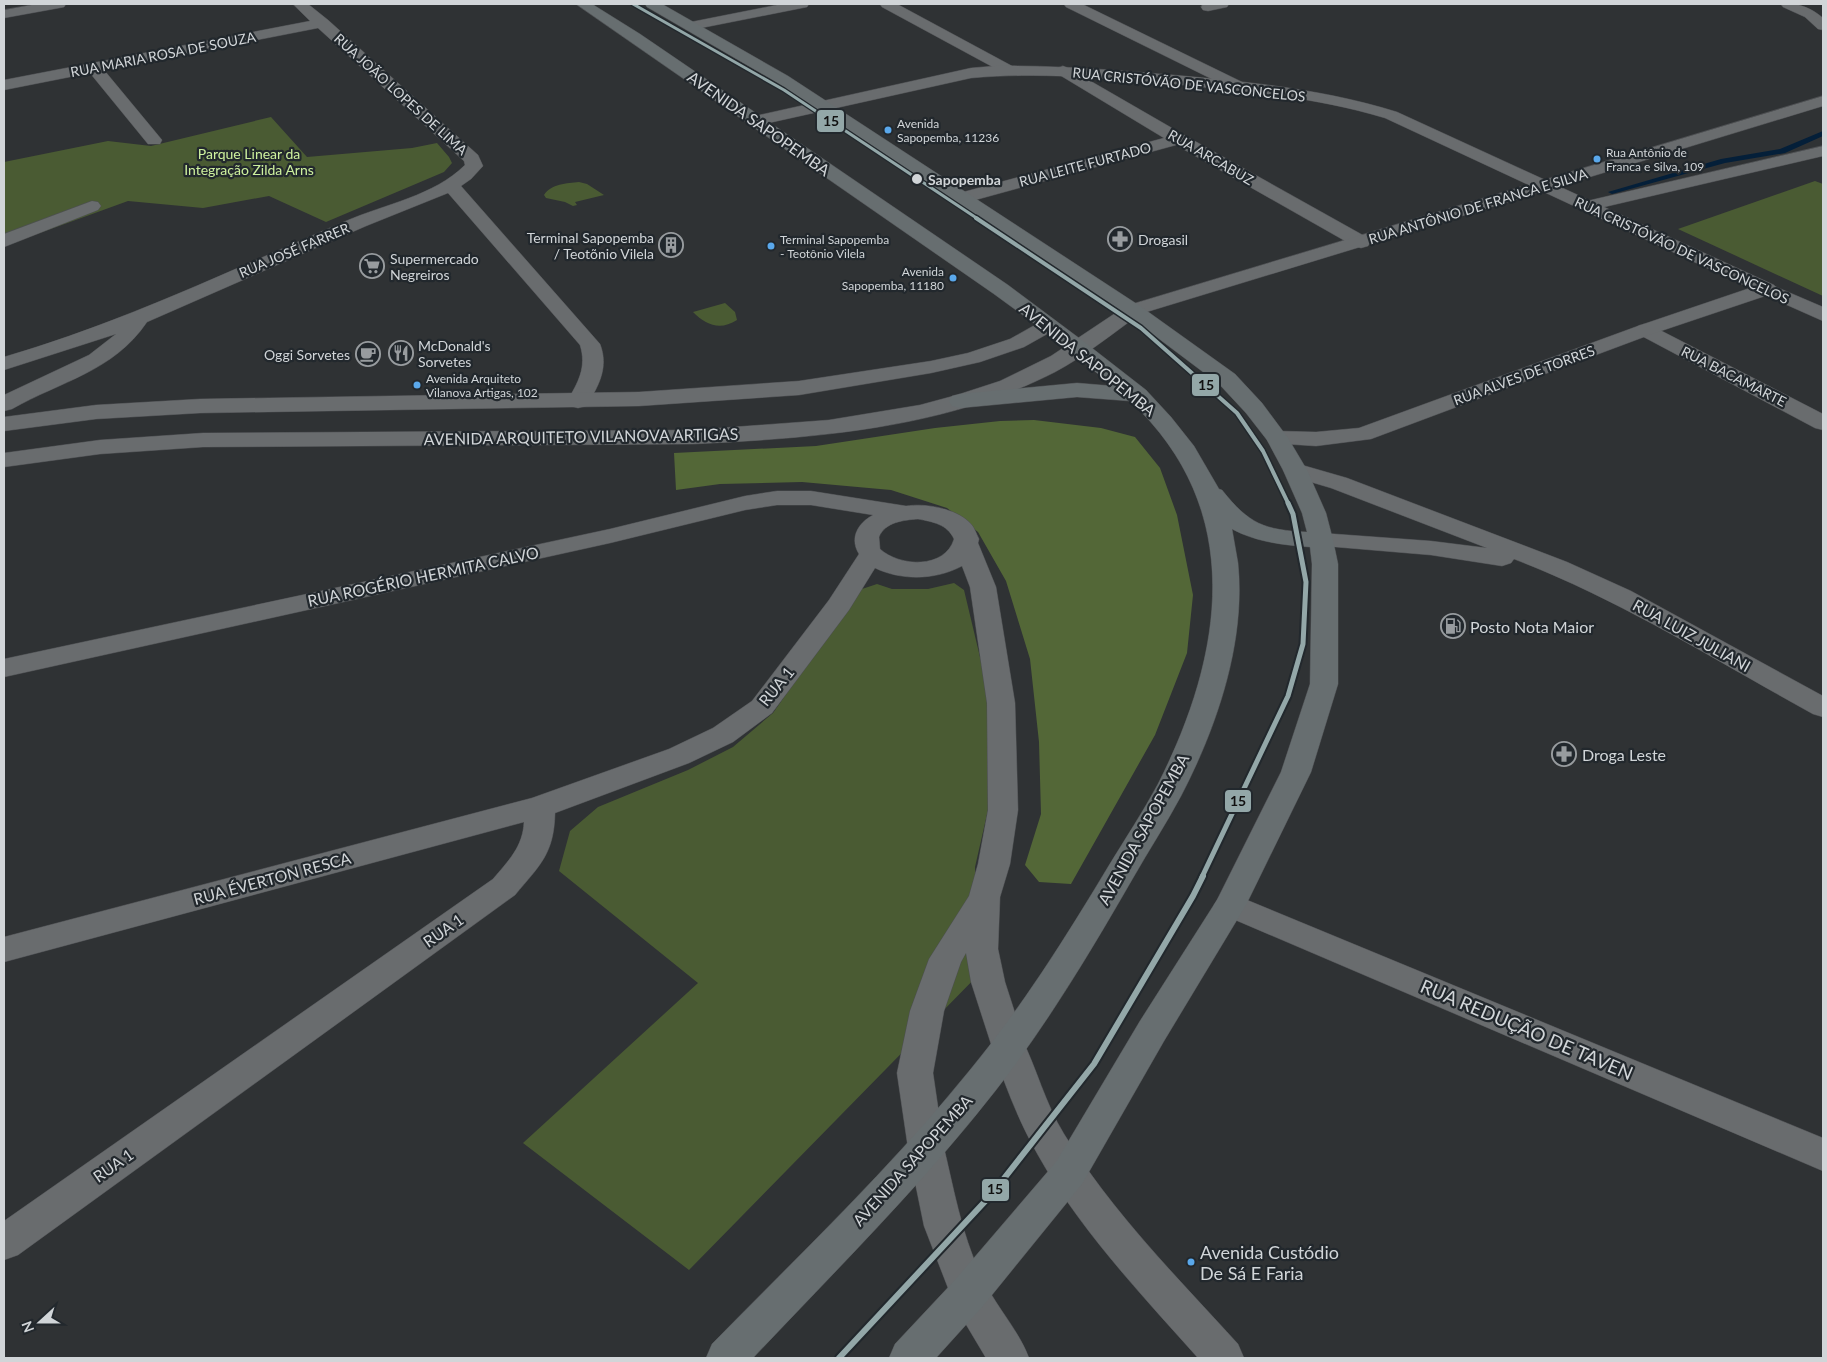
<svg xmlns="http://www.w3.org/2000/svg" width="1827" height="1362" viewBox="0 0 1827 1362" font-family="Lato,sans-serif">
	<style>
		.green { fill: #4a5b33 }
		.forest { fill: #536737 }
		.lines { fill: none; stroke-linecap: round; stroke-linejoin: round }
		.stream { fill: #041f39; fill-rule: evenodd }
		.minor-casing { stroke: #4c4e51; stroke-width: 1 }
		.tertiary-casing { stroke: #4c4e51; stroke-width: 1 }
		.secondary-casing { stroke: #4c4e51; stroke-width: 1 }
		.primary-casing { stroke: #4c4e51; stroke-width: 1 }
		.minor { fill: #696c6e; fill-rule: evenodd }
		.tertiary { fill: #696c6e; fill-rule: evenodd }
		.secondary { fill: #696c6e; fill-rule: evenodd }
		.primary { fill: #676e70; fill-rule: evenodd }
		.metro-1-far3-casing { stroke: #22282d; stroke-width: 5.5 }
		.metro-1-far2-casing { stroke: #22282d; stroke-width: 7 }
		.metro-1-far1-casing { stroke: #22282d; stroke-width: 9 }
		.metro-1-casing { stroke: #22282d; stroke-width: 10 }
		.metro-1-far3 { stroke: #93a7a8; stroke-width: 3 }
		.metro-1-far2 { stroke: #93a7a8; stroke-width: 4 }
		.metro-1-far1 { stroke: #93a7a8; stroke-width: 5 }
		.metro-1 { stroke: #93a7a8; stroke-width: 6 }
		.bus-dot { fill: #5aa8eb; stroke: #22282d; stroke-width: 2 }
		.stop-dot { fill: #d1d5d8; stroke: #22282d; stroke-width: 2 }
		.labels { text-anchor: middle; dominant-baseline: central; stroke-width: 4.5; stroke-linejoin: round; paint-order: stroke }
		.far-bus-label { font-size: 12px; fill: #d1d5d8; stroke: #22282d; text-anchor: start }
		.far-street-label { font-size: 14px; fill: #d1d5d8; stroke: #22282d }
		.far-park-label { font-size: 14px; fill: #cef19e; stroke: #22282d }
		.far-stop-label { font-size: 14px; font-weight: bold; fill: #d1d5d8; stroke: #22282d; text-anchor: start }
		.far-poi-label { font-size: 14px; fill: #d1d5d8; stroke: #22282d; text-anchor: start }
		.street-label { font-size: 16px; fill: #d1d5d8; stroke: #22282d }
		.poi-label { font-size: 16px; fill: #d1d5d8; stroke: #22282d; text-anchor: start }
		.near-bus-label { font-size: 18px; fill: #d1d5d8; stroke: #22282d; text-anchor: start }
		.near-street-label { font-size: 19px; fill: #d1d5d8; stroke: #22282d }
		.line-badge { stroke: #22282d; stroke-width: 2 }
		.pale-badge-label { font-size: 14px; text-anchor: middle; font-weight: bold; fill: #111 }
	</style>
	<rect width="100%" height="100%" fill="#2f3234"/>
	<!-- green -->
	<g class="green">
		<path d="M 271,117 L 307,157 L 412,148 L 437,143 L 449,157 L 452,163 L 444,172 L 326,222 L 269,196 L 203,208 L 128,201 L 4,246 L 4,162 L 108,141 L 151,146 Z"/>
		<path d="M 1815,181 L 1823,184 L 1823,296 L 1678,229 Z"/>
		<path d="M 579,182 L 587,184 L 604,195 L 575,202 L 577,205 L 573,206 L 565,202 L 546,198 L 544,195 C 551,184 567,183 579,182 Z"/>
		<path d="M 725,303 L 735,312 L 737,320 C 720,331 706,325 693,312 Z"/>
		<path d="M 954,583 L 964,590 L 990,699 L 988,810 L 975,867 L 977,916 L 985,968 L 689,1270 L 523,1143 L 698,983 L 559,871 L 570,831 L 598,807 L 688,770 L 733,747 L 773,713 L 859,590 L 877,584 L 892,589 L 928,589 Z"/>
	</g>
	<!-- forest -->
	<path class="forest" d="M 1034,420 L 1101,428 L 1135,437 L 1160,468 L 1177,515 L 1193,595 L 1187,653 L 1155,735 L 1071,884 L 1039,882 L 1025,865 L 1041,814 L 1039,742 L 1030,659 L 1006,581 L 978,532 L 947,508 L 891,490 L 802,482 L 720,484 L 676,490 L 674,453 L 816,446 L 935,428 L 1000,421 Z"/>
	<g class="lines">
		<!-- stream -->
		<path class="stream" d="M 1823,131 L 1823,136 L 1785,153 L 1725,163 L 1612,194 L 1608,192 L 1721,159 L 1780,149 Z"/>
		<defs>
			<g id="minor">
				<path d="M 37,4 L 66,4 L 64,7 L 59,8 L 4,18 L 4,10 Z"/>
				<path d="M 293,4 L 308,4 L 328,20 L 478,155 L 483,166 L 471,179 L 461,186 L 600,344 C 609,367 599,386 586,406 L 578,408 L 570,406 L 567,401 C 578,383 587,367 580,345 L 448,193 L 366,226 L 147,322 C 113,372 61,381 12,409 L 4,411 L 4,395 L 89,355 L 116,334 L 4,370 L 4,357 C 122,323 233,269 346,221 C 385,204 434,196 465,165 L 464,161 L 318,28 L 104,70 L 162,140 L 160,144 L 148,144 L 90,73 L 4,90 L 4,80 L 310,21 Z"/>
				<path d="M 782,4 L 809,4 L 807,7 L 802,8 L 691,30 L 686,29 L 684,26 L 686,23 L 691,22 Z"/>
				<path d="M 880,4 L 897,4 L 1012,66 L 1015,69 L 1012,72 L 1002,72 L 882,7 Z"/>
				<path d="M 1064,4 L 1082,4 L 1242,82 L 1244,85 L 1242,88 L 1230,88 L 1066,7 Z"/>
				<path d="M 1203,4 L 1229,4 L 1227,7 L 1208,11 L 1203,10 L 1201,7 Z"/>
				<path d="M 1781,4 C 1798,3 1810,7 1823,18 L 1823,30 L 1818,29 L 1805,17 L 1783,7 Z"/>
				<path d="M 1063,66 L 1068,68 L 1184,135 L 1368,238 L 1370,242 L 1368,246 L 1361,248 L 1354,246 L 1176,145 L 968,202 L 962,203 L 956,202 L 953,198 L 956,194 L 1164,138 L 1058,74 L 1055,71 L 1058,68 Z"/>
				<path d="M 1823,146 L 1823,156 L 1587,211 L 1581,210 L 1578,206 L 1581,202 L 1587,201 Z"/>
				<path d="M 92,201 L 98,202 L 101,206 L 98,210 L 4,247 L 4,234 Z"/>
				<path d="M 1767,283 L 1823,307 L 1823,321 L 1760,293 L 1757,289 L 1760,285 Z"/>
				<path d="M 1645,324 L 1652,326 L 1823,414 L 1823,430 L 1815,428 L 1638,334 L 1635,330 L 1638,326 Z"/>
				<path d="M 777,491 L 811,491 L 906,506 C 925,503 954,508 969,522 C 974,526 976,533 979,539 L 978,543 L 996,587 L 1015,703 L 1018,810 L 1010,864 L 1000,897 L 998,949 L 1005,982 L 1026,1047 L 1021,1057 L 1009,1061 L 997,1057 L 992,1047 L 971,982 L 966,953 L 961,962 L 944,1011 L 933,1073 L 944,1148 L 939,1159 L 926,1164 L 913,1159 L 908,1148 L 897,1073 L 910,1011 L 929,959 L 969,896 L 978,864 L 988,810 L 987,703 L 970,587 L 962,566 C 936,580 902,581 875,568 L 849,610 L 772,713 L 733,742 L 689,763 L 555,813 C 554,854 540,865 515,895 L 18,1255 L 4,1260 L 4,1221 L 493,879 C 508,861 523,847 524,822 L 4,962 L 4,937 L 532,798 L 669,749 L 713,728 L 752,701 L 829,600 L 859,554 C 849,538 858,523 873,515 L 811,505 L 777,505 L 745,510 L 610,543 L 4,677 L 4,659 L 610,529 L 745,496 ZM 918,519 C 933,522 947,524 954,539 C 945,569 900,567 880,549 L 879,537 C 885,522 904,520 918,519 Z"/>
				<path d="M 1230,893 L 1823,1138 L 1823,1171 L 1219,913 L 1214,905 L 1219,897 Z"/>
			</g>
			<g id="tertiary">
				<path d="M 995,66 C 1055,65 1114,70 1173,75 C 1249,82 1323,89 1397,112 L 1774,285 L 1777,289 L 1774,293 L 1652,334 L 1371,439 L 1316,446 L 1269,443 L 1266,438 L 1269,433 L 1277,431 L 1316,432 L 1359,428 L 1638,326 L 1750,288 L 1385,118 C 1316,97 1244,91 1172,84 C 1105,78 1038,72 971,78 L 755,126 L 749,124 L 747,121 L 749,118 L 755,116 L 971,68 Z"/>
				<path d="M 1295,463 L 1347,478 L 1567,562 L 1631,591 L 1823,696 L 1823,717 L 1813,714 C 1715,660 1619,599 1514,559 L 1511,563 L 1502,566 L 1431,555 L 1312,545 L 1309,540 L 1312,535 L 1321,533 L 1431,541 L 1487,548 L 1331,488 L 1287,475 L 1283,470 L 1287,465 Z"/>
				<path d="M 1009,1033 L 1021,1037 C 1037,1069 1045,1103 1064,1134 C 1112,1212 1177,1277 1238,1344 L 1244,1358 L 1198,1358 C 1141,1294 1080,1230 1038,1155 C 1018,1120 1005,1085 992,1047 L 997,1037 Z"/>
				<path d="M 926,1132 L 939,1137 L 944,1148 C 955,1194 963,1241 985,1283 C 998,1309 1019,1331 1029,1358 L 986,1358 L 955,1306 L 924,1226 L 908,1148 L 913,1137 Z"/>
			</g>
			<g id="secondary">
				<path d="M 1823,96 L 1823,106 L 1140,314 C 1112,334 1085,356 1055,372 C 944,429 815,438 693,444 L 203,447 L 100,454 L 4,467 L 4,453 L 100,440 L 203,433 L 693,430 L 829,420 L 920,405 L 957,395 L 1000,381 L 1051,356 L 1126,306 Z"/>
				<path d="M 1049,319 L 1056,321 L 1059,325 L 1056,329 L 1024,347 L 980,362 L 931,373 L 799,395 L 639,406 L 200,413 L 96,419 L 4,431 L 4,417 L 96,405 L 200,399 L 639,392 L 799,381 L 931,361 L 968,353 L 1010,339 L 1042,321 Z"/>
			</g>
			<path id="primary" d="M 576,4 L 592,4 L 640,34 L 1008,285 L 1083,341 L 1146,390 L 1171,417 L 1194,446 L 1219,489 L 1222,490 C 1249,524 1264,530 1307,532 L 1302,513 L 1283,470 L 1267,440 L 1246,413 L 1219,384 L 1126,314 L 776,82 L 647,7 L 645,4 L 662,4 L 788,76 L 1140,306 L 1235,374 L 1262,403 L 1288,438 L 1307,470 L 1326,513 L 1333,540 L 1338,564 L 1338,684 L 1311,772 L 1246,905 L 1164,1041 L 1082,1184 L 983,1306 L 936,1358 L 889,1358 L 895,1344 L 955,1280 L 1056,1162 L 1140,1021 L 1217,900 L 1281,772 L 1310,684 L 1312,564 L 1310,547 C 1283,545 1256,542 1232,529 C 1234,540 1236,552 1238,563 C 1246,642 1217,727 1181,796 C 1166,824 1149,850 1133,878 C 1091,951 1048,1023 996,1090 C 922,1185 836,1270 753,1358 L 706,1358 L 712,1344 C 799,1255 891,1168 970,1070 C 1022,1007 1066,937 1108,867 C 1125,839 1143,812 1158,784 C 1224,654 1247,509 1130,401 L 1077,397 L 960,408 L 952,406 L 949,401 L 952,396 L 960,394 L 1077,383 L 1113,386 L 1050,335 L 994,294 Z"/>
		</defs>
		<!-- minor casing -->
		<use href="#minor" class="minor-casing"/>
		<!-- tertiary casing -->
		<use href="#tertiary" class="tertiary-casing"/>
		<!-- secondary casing -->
		<use href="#secondary" class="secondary-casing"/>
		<!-- primary casing -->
		<use href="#primary" class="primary-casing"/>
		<!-- minor -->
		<use href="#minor" class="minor"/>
		<!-- tertiary -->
		<use href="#tertiary" class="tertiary"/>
		<!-- secondary -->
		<use href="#secondary" class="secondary"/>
		<!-- primary -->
		<use href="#primary" class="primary"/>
		<defs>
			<path id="metro-1-far3" d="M 633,4 L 784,90 L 978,219"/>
			<path id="metro-1-far2" d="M 976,218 L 1141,328 L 1237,413 L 1263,451 L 1289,505"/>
			<path id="metro-1-far1" d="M 1202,877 L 1288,696 L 1303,644 L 1306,582 L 1293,514 L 1288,503"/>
			<path id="metro-1" d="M 839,1358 L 991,1195 L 1094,1064 L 1193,896 L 1203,876"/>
		</defs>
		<!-- metro-1-far3 casing -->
		<use href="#metro-1-far3" class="metro-1-far3-casing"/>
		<!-- metro-1-far2 casing -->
		<use href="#metro-1-far2" class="metro-1-far2-casing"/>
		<!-- metro-1-far1 casing -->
		<use href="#metro-1-far1" class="metro-1-far1-casing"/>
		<!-- metro-1 casing -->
		<use href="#metro-1" class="metro-1-casing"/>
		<!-- metro-1-far3 -->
		<use href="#metro-1-far3" class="metro-1-far3"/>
		<!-- metro-1-far2 -->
		<use href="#metro-1-far2" class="metro-1-far2"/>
		<!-- metro-1-far1 -->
		<use href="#metro-1-far1" class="metro-1-far1"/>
		<!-- metro-1 -->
		<use href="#metro-1" class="metro-1"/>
	</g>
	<!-- icons -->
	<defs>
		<symbol id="pharmacy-ring" viewBox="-11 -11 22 22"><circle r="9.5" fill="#22282d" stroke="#989c9f" stroke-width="1.5"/><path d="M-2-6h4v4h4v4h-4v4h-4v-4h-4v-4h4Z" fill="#989c9f"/></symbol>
		<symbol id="building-ring" viewBox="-11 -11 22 22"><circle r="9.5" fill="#22282d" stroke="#989c9f" stroke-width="1.5"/><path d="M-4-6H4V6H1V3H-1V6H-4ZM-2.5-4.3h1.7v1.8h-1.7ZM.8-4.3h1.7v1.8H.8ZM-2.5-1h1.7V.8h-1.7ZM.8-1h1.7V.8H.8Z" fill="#989c9f"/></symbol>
		<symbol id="supermarket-ring" viewBox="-11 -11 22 22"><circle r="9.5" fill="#22282d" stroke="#989c9f" stroke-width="1.5"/><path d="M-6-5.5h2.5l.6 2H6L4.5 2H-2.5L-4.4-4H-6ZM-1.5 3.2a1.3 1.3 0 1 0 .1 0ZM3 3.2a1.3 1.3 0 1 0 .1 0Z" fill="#989c9f"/></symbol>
		<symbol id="restaurant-ring" viewBox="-11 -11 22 22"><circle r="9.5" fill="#22282d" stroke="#989c9f" stroke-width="1.5"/><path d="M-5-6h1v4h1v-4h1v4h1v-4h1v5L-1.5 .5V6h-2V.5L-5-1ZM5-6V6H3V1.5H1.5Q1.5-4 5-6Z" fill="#989c9f"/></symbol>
		<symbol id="cafe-ring" viewBox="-11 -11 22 22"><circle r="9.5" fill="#22282d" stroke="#989c9f" stroke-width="1.5"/><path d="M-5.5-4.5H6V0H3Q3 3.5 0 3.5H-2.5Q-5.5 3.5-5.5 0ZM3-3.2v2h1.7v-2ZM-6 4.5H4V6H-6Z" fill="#989c9f"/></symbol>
		<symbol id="fuel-ring" viewBox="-11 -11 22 22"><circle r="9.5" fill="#22282d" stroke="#989c9f" stroke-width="1.5"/><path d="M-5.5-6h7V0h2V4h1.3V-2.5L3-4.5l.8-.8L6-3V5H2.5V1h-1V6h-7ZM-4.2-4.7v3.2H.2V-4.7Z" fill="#989c9f"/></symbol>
	</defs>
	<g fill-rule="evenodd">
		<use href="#pharmacy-ring" x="1106" y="225" width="28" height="28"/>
		<use href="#building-ring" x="657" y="231" width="28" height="28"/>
		<use href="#supermarket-ring" x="358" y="252" width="28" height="28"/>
		<use href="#restaurant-ring" x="387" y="339" width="28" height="28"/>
		<use href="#cafe-ring" x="354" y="340" width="28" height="28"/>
		<use href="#fuel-ring" x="1439" y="612" width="28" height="28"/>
		<use href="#pharmacy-ring" x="1550" y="740" width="28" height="28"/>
	</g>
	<!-- markers -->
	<g class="bus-dot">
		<circle cx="888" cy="130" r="4.5"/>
		<circle cx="1597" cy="159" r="4.5"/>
		<circle cx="771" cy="246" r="4.5"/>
		<circle cx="953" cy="278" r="4.5"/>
		<circle cx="417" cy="385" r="4.5"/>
		<circle cx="1191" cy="1262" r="4.5"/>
	</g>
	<circle class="stop-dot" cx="917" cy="179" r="6"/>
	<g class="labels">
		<!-- far-bus labels -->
		<g class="far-bus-label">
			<text x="897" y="123">Avenida<tspan x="897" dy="14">Sapopemba, 11236</tspan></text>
			<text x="1606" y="152">Rua Antônio de<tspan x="1606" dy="14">Franca e Silva, 109</tspan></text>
			<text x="780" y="239">Terminal Sapopemba<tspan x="780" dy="14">- Teotônio Vilela</tspan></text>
			<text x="944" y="271" text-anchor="end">Avenida<tspan x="944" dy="14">Sapopemba, 11180</tspan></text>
			<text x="426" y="378">Avenida Arquiteto<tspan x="426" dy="14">Vilanova Artigas, 102</tspan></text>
		</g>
		<!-- far-street labels -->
		<g class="far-street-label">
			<text transform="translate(163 54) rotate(-11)">RUA MARIA ROSA DE SOUZA</text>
			<text transform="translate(1189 84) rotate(6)">RUA CRISTÓVÃO DE VASCONCELOS</text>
			<text transform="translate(401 94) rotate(42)">RUA JOÃO LOPES DE LIMA</text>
			<text transform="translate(1211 157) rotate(30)">RUA ARCABUZ</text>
			<text transform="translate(1085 164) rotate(-15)">RUA LEITE FURTADO</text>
			<text transform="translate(1478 206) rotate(-17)">RUA ANTÔNIO DE FRANCA E SILVA</text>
			<text transform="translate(294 250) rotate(-23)">RUA JOSÉ FARRER</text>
			<text transform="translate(1682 250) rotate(25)">RUA CRISTÓVÃO DE VASCONCELOS</text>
			<text transform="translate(1524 375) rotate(-20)">RUA ALVES DE TORRES</text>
			<text transform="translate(1734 376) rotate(27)">RUA BACAMARTE</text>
		</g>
		<!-- far-park labels -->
		<g class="far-park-label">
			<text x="249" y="153">Parque Linear da<tspan x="249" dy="16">Integração Zilda Arns</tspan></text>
		</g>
		<!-- far-stop labels -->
		<g class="far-stop-label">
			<text x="928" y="179">Sapopemba</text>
		</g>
		<!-- far-poi labels -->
		<g class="far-poi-label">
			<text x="654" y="237" text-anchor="end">Terminal Sapopemba<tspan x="654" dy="16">/ Teotõnio Vilela</tspan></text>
			<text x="1138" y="239">Drogasil</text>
			<text x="390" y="258">Supermercado<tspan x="390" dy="16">Negreiros</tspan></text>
			<text x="418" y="345">McDonald's<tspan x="418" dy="16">Sorvetes</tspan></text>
			<text x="350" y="354" text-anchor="end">Oggi Sorvetes</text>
		</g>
		<!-- street labels -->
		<g class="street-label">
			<text transform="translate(759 123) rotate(35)">AVENIDA SAPOPEMBA</text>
			<text transform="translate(1088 359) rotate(39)">AVENIDA SAPOPEMBA</text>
			<text transform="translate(581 436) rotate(-1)">AVENIDA ARQUITETO VILANOVA ARTIGAS</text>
			<text transform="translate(423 576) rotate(-12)">RUA ROGÉRIO HERMITA CALVO</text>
			<text transform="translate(1692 635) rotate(29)">RUA LUIZ JULIANI</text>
			<text transform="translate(776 686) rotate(-51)">RUA 1</text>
			<text transform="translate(1143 829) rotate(-61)">AVENIDA SAPOPEMBA</text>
			<text transform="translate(272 878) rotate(-15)">RUA ÉVERTON RESCA</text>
			<text transform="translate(443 930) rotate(-35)">RUA 1</text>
			<text transform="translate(912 1160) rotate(-48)">AVENIDA SAPOPEMBA</text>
			<text transform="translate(113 1165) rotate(-35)">RUA 1</text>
		</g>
		<!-- poi labels -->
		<g class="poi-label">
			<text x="1470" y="626">Posto Nota Maior</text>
			<text x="1582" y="754">Droga Leste</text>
		</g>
		<!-- near-bus labels -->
		<g class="near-bus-label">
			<text x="1200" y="1252">Avenida Custódio<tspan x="1200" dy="21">De Sá E Faria</tspan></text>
		</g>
		<!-- near-street labels -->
		<g class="near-street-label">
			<text transform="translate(1527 1029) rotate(23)">RUA REDUÇÃO DE TAVEN</text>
		</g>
	</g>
	<g class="line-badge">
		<rect x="816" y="109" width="29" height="24" rx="5" fill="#93a7a8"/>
		<rect x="1191" y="373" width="29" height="24" rx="5" fill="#93a7a8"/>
		<rect x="1224" y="789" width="28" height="24" rx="5" fill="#93a7a8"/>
		<rect x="981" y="1178" width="29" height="24" rx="5" fill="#93a7a8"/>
	</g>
	<g class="pale-badge-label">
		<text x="831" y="126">15</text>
		<text x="1206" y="390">15</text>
		<text x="1238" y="806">15</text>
		<text x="995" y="1194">15</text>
	</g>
	<!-- border -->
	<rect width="1827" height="1362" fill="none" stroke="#d1d5d8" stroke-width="10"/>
	<!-- north arrow -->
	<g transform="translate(40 1322) rotate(249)" stroke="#22282d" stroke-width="4" paint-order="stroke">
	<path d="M0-4L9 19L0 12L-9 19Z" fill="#d1d5d8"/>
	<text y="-8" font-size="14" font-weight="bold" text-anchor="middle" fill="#d1d5d8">N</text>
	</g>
</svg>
